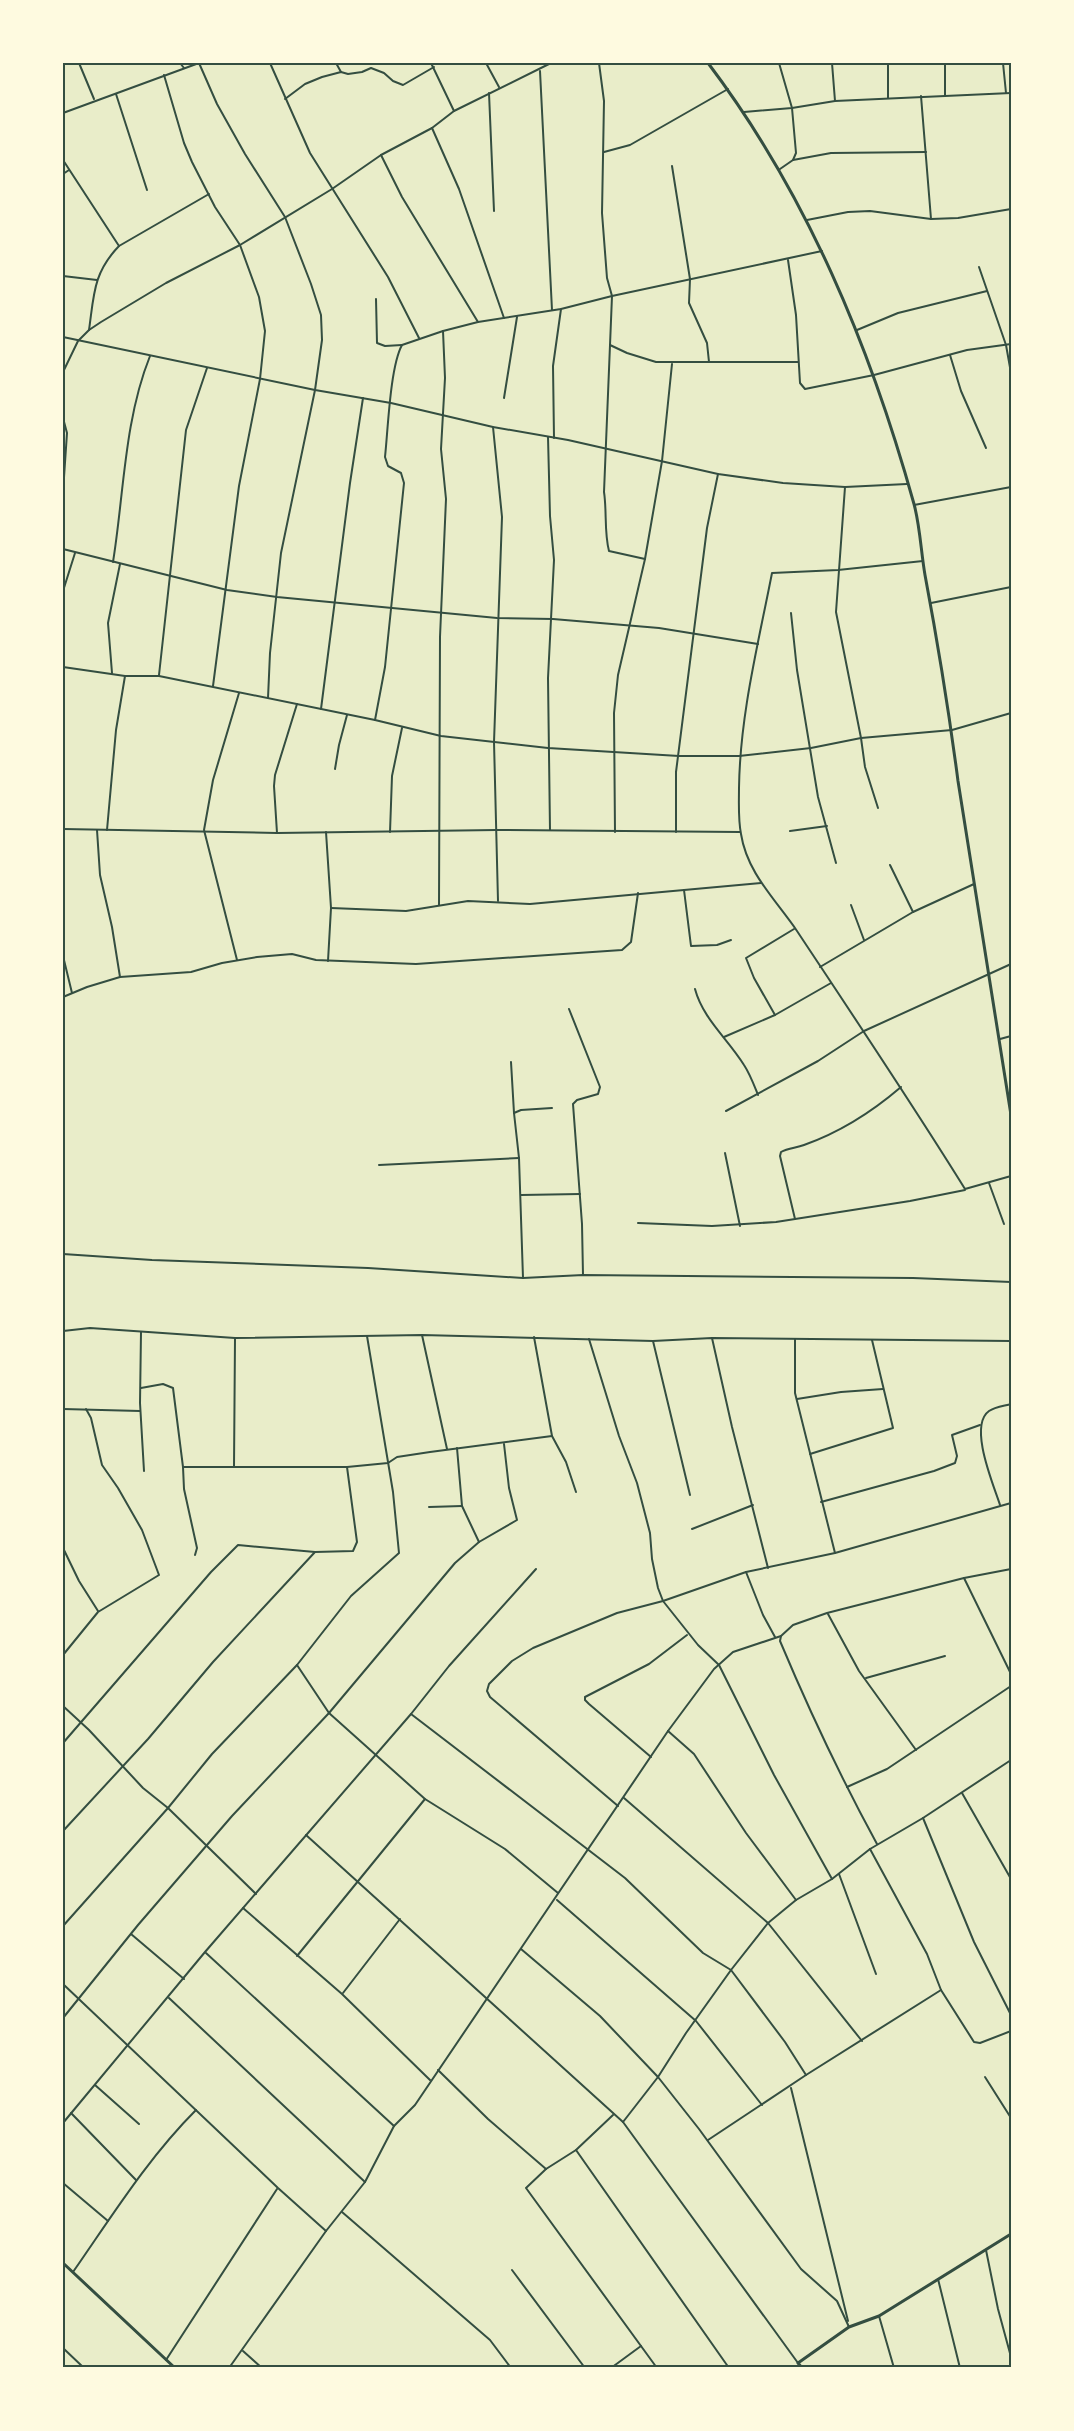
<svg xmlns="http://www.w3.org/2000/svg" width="1074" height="2431" viewBox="0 0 1074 2431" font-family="Quicksand,sans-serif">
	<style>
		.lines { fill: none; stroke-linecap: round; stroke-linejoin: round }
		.minor { stroke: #344e41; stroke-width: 2 }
		.tertiary { stroke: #344e41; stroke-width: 3 }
		.secondary { stroke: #344e41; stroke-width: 3 }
		.neatline { fill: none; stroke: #344e41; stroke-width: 2 }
	</style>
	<rect width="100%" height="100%" fill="#e9edc9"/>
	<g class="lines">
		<!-- minor -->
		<g class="minor">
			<path d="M 79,63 L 94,99"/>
			<path d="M 180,63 L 184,68"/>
			<path d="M 199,63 L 217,104 L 245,154 L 285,217 L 311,284 L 321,315 L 322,340 L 315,390 L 281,553 L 270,653 L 268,698"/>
			<path d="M 270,63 L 310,153 L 388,277 L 419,338"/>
			<path d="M 336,63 L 341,72"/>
			<path d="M 431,63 L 454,111"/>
			<path d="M 486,63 L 499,87"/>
			<path d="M 599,63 L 604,101 L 602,213 L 607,278 L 612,296 L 604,492 C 607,511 604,532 609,551 L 645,559"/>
			<path d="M 779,63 L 792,108 L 796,153 L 793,160 L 780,169"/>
			<path d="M 832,63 L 835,101"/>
			<path d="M 888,63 L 888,98"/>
			<path d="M 945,63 L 945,96"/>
			<path d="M 1003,63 L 1006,93"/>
			<path d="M 540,71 L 552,310"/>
			<path d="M 164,75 L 184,143 L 192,162 L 215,207 L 240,245 L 259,297 L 265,331 L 260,379 L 239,486 L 213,686"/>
			<path d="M 489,93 L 494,211"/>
			<path d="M 116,94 L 147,190"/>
			<path d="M 921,96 L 931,219"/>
			<path d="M 285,99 L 305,84 L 322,77 L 341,72 L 348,74 L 362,72 L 371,68 L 384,73 L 393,81 L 403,85 L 434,67"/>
			<path d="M 744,112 L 792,108 L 835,101 L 1011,93"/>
			<path d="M 63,113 L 199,63"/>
			<path d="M 432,128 L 459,189 L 504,318"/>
			<path d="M 604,152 L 630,145 L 728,89"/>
			<path d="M 381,155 L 402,197 L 478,322"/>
			<path d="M 63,160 L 119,246 C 93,273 94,295 89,330"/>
			<path d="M 793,160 L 831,153 L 926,152"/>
			<path d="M 672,166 L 690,279 L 689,303 L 707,343 L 709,362"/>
			<path d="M 63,174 L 69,170"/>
			<path d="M 807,220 L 848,212 L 870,211 L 931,219 L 958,218 L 1011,209"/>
			<path d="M 119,246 L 209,194"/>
			<path d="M 788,260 L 796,315 L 800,383 L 805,389 L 874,375 L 967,350 L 1011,344"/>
			<path d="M 979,267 L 1006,345 L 1011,373"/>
			<path d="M 63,276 L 97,280"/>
			<path d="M 376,299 L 377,343 L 385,346 L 402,345"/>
			<path d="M 857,330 L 898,313 L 987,291"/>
			<path d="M 63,337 L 315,390 L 391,403 L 493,427 L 568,440 L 718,474 L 783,483 L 845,487"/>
			<path d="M 610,345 L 627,353 L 656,362 L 798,362"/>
			<path d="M 950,355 L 961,391 L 986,448"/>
			<path d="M 63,372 L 78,341 L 89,330 L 101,322 L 166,283 L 240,245 L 332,189 L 381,155 L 432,128 L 454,111 L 551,63"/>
			<path d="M 504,398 L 517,317"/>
			<path d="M 63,418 L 67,433 L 63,492"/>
			<path d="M 493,427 L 502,517 L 494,742 L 498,901"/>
			<path d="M 548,437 L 550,516 L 554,560 L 548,678 L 550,830"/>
			<path d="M 554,438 L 553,366 L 561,309"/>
			<path d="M 914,505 L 1011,487"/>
			<path d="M 63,549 L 227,590 L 277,597 L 497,618 L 553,619 L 659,628 L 758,644"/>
			<path d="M 923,561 L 838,570 L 772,573 C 758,645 740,715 739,788 C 739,803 738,819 741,834 C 747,873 776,900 797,931 C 854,1017 911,1102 965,1189 L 1011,1176"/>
			<path d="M 113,562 C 124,494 124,421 150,356"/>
			<path d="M 63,591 L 75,553"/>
			<path d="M 931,603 L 1011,587"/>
			<path d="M 791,613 L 797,670 L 818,797 L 836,863"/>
			<path d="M 63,667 L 125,676 L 159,676 L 375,720 L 441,736 L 548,748 L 679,756 L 739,756 L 811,748 L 861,738 L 952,730 L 1011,713"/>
			<path d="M 112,673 L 108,623 L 120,564"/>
			<path d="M 159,675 L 186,430 L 207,368"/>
			<path d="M 321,709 L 350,483 L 363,398"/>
			<path d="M 375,720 L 385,667 L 404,483 L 401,473 L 388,466 L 385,457 C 388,430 390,367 402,345 L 443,331 L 478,322 L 561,309 L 612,296 L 822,251"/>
			<path d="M 335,769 L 339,745 L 347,715"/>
			<path d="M 878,808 L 865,767 L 861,738 L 836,612 L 845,487 L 907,484"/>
			<path d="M 63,829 L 277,833 L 496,830 L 740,832"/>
			<path d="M 97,830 L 100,875 L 112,927 L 120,977"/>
			<path d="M 107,830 L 116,730 L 125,676"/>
			<path d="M 790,831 L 827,826"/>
			<path d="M 326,832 L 331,908 L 328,961"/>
			<path d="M 390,832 L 392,776 L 402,728"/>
			<path d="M 615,832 L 614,713 L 618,675 L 645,559 L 662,461 L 672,364"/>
			<path d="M 676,832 L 676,772 L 707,528 L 718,474"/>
			<path d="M 277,833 L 274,786 L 275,775 L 297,704"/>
			<path d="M 890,865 L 913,912"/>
			<path d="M 684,890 L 691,946 L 717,945 L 731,940"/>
			<path d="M 439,905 L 440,637 L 446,499 L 441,449 L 445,378 L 443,331"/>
			<path d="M 851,905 L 864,940"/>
			<path d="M 331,908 L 406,911 L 468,901 L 530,904 L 761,883"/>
			<path d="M 63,956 L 72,993"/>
			<path d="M 237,960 L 204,830 L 213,780 L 239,693"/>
			<path d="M 820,967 L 913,912 L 974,884"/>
			<path d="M 695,989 C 703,1019 728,1039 744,1065 C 750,1074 754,1085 758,1095"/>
			<path d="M 63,997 L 87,987 L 120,977 L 191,972 L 222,963 L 257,957 L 292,954 L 316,960 L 416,964 L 622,950 L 631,942 L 638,893"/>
			<path d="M 569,1009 L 600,1087 L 598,1094 L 577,1100 L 573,1104 L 582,1224 L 583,1275"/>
			<path d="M 775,1015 L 754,978 L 746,958 L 794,929"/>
			<path d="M 724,1037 L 775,1015 L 831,983"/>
			<path d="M 1000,1039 L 1011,1036"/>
			<path d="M 511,1062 L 514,1113 L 519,1158 L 523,1278"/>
			<path d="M 726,1111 L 818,1061 L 864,1031 L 1011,964"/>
			<path d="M 514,1113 L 521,1110 L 552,1108"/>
			<path d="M 725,1153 L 740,1226"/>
			<path d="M 379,1165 L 519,1158"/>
			<path d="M 989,1183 L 1004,1224"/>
			<path d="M 521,1195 L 580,1194"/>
			<path d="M 795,1219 L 780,1156 L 781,1152 C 788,1148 796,1148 804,1145 C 838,1133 873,1111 901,1087"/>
			<path d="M 638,1223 L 712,1226 L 776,1222 L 910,1201 L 965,1190"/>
			<path d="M 63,1254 L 152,1260 L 368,1268 L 523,1278 L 583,1275 L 913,1278 L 1011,1282"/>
			<path d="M 63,1331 L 90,1328 L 235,1338 L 422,1335 L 653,1341 L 712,1338 L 1011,1341"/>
			<path d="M 141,1332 L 140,1403 L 144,1471"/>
			<path d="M 422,1335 L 447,1449"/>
			<path d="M 534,1337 L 552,1436 L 566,1462 L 576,1492"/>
			<path d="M 712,1338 L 732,1427 L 768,1568"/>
			<path d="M 589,1339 L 619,1436 L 637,1483 L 650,1533 L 652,1559 L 658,1588 L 663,1601 L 698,1645 L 719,1665 L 774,1775 L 832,1879"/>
			<path d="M 795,1339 L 795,1393 L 835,1553"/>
			<path d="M 653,1341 L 690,1495"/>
			<path d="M 141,1388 L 163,1384 L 173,1388 L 183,1467"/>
			<path d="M 797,1399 L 841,1392 L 883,1389"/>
			<path d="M 63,1409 L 140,1411"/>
			<path d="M 457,1448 L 462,1506 L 479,1542"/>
			<path d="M 810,1454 L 893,1428 L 872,1340"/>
			<path d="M 234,1467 L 235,1338"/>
			<path d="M 821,1502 L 934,1471 L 955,1463 L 957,1456 L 952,1435 L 980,1425"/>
			<path d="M 1000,1505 C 994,1486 968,1426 989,1411 C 995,1407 1004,1406 1011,1404"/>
			<path d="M 429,1507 L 462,1506"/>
			<path d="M 692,1529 L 753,1505"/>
			<path d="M 63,1548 L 79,1581 L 98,1611"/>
			<path d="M 195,1555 L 197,1548 L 184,1489 L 183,1467 L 347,1467 L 388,1463 L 397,1457 L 430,1452 L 552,1436"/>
			<path d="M 746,1572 L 763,1615 L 775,1637"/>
			<path d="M 964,1578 L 1011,1674"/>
			<path d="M 828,1614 L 859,1671 L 916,1750"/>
			<path d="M 781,1636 L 780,1641 C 809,1710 841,1778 877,1844"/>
			<path d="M 63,1655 L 98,1612 L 159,1575 L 142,1530 L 118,1488 L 102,1465 L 91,1418 L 86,1409"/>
			<path d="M 297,1665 L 329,1713 L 425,1799 L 505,1849 L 558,1893"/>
			<path d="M 866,1678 L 945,1656"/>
			<path d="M 63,1706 L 89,1730 L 143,1788 L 168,1808 L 256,1894"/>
			<path d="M 411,1714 L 625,1878 L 703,1953 L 731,1970 L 785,2042 L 806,2075"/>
			<path d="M 668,1731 L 694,1754 L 746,1833 L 796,1900"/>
			<path d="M 63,1743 L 211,1572 L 238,1545 L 315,1552 L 353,1551 L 357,1542 L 347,1467"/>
			<path d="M 651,1757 L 589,1704 L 585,1700 L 585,1697 L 649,1664 L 687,1635"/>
			<path d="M 847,1787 L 887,1769 L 1011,1686"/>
			<path d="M 962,1793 L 1011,1879"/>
			<path d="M 624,1798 L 768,1923 L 862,2041"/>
			<path d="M 618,1806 L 490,1697 L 487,1691 L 489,1684 L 512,1661 L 533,1648 L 617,1613 L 663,1601 L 746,1572 L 835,1553 L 1011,1503"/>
			<path d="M 923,1818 L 974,1942 L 1011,2015"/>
			<path d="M 63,1831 L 148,1739 L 213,1662 L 315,1552"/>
			<path d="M 306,1835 L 623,2122 L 798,2363"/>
			<path d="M 870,1849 L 927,1954 L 941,1990 L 974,2042 L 980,2043 L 1011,2031"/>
			<path d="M 839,1874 L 876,1974"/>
			<path d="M 557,1900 L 696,2021 L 762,2105"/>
			<path d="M 243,1908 L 342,1994 L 430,2080"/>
			<path d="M 63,1926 L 168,1808 L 212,1754 L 297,1665 L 351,1596 L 399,1553 L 393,1492 L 367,1336"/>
			<path d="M 131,1934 L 184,1979"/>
			<path d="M 521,1949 L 600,2016 L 658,2077 L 699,2129 L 801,2269 L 837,2301 L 849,2327"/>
			<path d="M 206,1953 L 394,2126"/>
			<path d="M 297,1956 L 425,1799"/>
			<path d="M 63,1984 L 278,2188 L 326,2231"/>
			<path d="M 343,1993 L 400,1919"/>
			<path d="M 169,1998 L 365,2182"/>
			<path d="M 63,2018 L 138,1925 L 232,1816 L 329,1713 L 455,1563 L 479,1542 L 517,1520 L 509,1488 L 504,1444"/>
			<path d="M 438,2070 L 488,2119 L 546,2169"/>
			<path d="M 985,2077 L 1011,2118"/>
			<path d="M 95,2085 L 139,2124"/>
			<path d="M 791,2088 L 848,2321"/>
			<path d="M 71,2113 L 136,2180"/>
			<path d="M 613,2115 L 576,2150 L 546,2169 L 526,2188 L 657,2368"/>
			<path d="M 623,2122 L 658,2077 L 686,2033 L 731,1970 L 768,1923 L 796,1900 L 832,1879 L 870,1849 L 923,1818 L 1011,1760"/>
			<path d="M 63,2123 L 205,1952 L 411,1714 L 449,1666 L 536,1569"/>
			<path d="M 708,2140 L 806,2075 L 941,1990"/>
			<path d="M 576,2150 L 729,2368"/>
			<path d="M 63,2183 L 108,2221"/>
			<path d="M 342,2212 L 490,2340 L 511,2368"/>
			<path d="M 986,2250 L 998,2309 L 1011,2357"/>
			<path d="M 512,2270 L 585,2368"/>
			<path d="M 73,2272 C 112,2216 148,2158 196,2110"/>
			<path d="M 938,2279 L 960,2368"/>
			<path d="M 879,2316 L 894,2368"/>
			<path d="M 63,2348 L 84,2368"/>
			<path d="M 243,2351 L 262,2368"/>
			<path d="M 166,2360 L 277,2189"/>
			<path d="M 229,2368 L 326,2231 L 365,2182 L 394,2126 L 415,2105 L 668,1731 L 714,1669 L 733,1652 L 781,1636 L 793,1625 L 827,1613 L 964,1578 L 1011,1569"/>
			<path d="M 611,2368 L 641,2346"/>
		</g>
		<!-- tertiary -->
		<g class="tertiary">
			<path d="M 63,2263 L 175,2368"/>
			<path d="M 802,2368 L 798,2363 L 849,2327 L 879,2316 L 1011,2234"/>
		</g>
		<!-- secondary -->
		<path class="secondary" d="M 708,63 C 807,194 870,346 914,504 C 920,526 921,552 925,575 C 938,644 949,712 958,781 L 1011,1115"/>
	</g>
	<!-- border -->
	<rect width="1074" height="2431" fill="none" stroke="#fefae0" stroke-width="129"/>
	<rect x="64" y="64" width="946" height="2302" class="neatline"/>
</svg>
